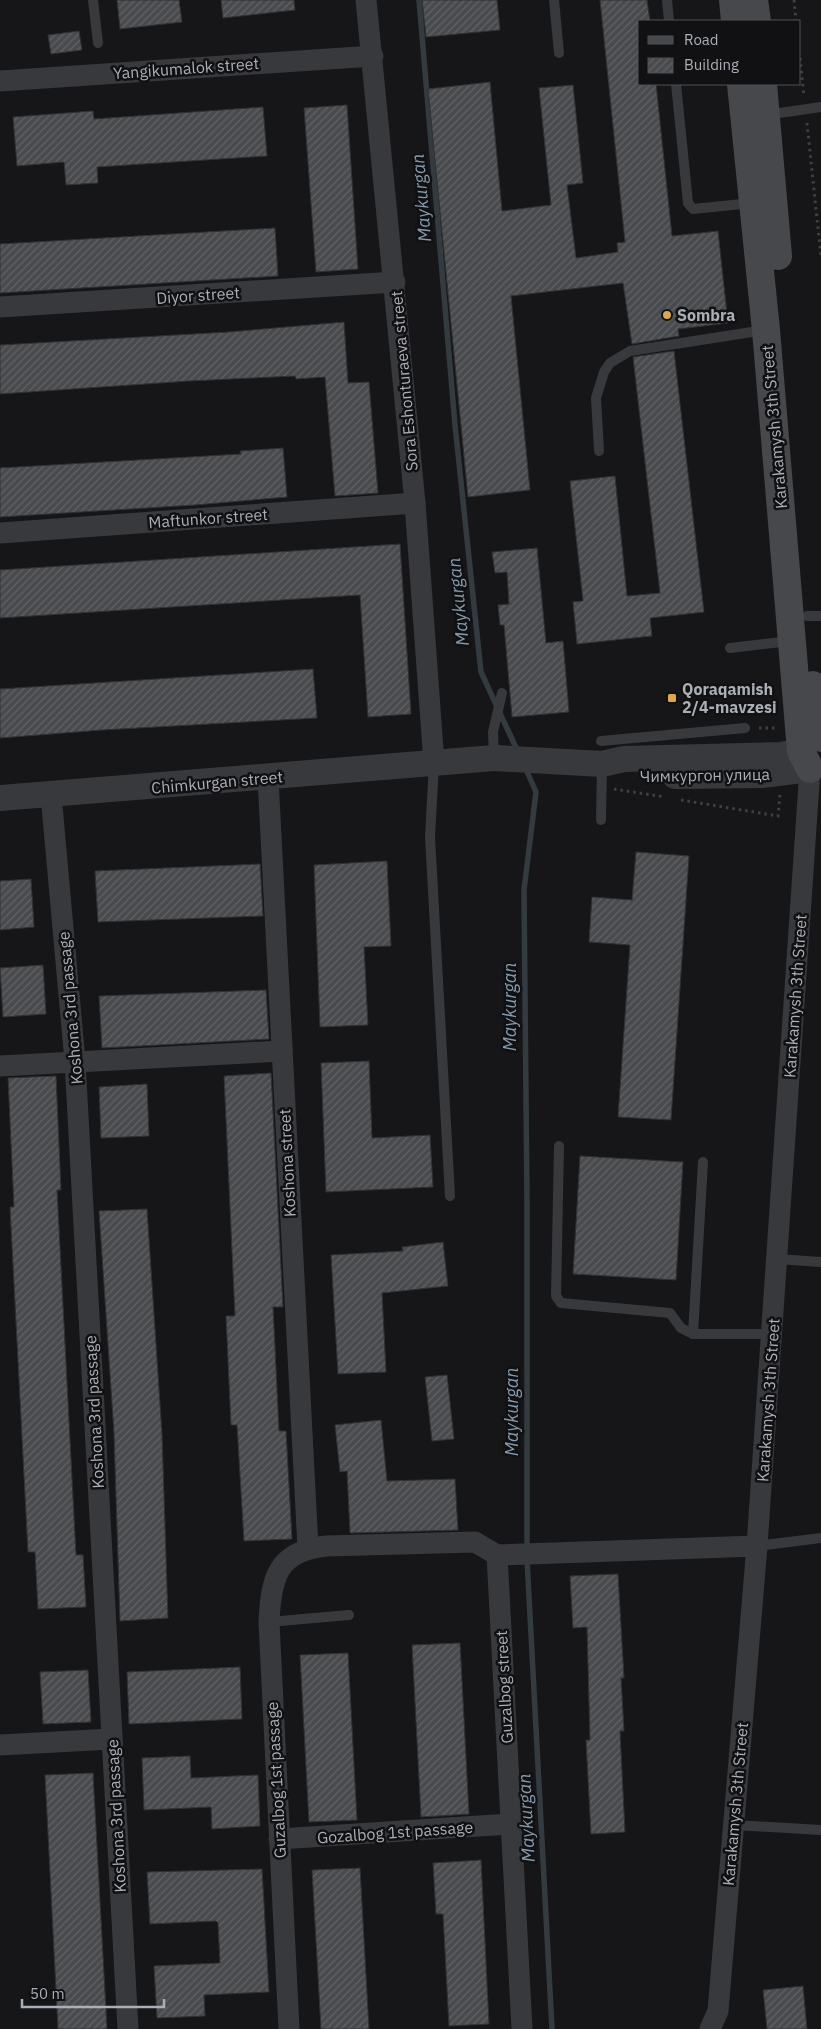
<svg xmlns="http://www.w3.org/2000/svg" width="821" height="2029" viewBox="0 0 821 2029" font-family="'IBM Plex Sans',sans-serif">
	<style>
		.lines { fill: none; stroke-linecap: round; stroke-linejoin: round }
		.stream { stroke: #333b41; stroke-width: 5.5 }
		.building { fill: url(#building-hatch); stroke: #313134 }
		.path { stroke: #3e4043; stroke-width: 3; stroke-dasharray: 2.5 4; stroke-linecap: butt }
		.service { stroke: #38393d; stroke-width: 10 }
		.minor { stroke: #38393d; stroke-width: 21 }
		.tertiary { stroke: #38393d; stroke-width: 26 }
		.secondary { stroke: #46484c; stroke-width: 28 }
		.poi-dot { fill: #dca84a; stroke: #111113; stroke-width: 2 }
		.labels { text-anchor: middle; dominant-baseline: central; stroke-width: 5; stroke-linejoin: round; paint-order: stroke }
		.street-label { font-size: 16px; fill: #aaaeb6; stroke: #111113 }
		.poi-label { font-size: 16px; font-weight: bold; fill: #aaaeb6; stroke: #111113; text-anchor: start }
		.water-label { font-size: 18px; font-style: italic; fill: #859bad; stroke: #111113 }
	</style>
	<defs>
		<pattern id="building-hatch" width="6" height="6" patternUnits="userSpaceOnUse" patternTransform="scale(1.25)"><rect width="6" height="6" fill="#494a4d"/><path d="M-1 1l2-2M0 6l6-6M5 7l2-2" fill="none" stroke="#616264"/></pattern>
	</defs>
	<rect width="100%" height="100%" fill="#161618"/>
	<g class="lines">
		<!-- stream -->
		<g class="stream">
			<path d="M 419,0 L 455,425 L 481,672 L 518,752"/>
			<path d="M 525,767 L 536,792 L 524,890 L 527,1202 L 527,1550"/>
			<path d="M 527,1559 L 552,2029"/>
		</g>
	</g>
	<!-- building -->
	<g class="building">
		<path d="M 117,0 L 179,0 L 182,22 L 120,29 Z"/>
		<path d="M 221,0 L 294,0 L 295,10 L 223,18 Z"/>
		<path d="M 422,0 L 497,0 L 500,30 L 426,37 Z"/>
		<path d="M 600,0 L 647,0 L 650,21 L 640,21 L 640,84 L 656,84 L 672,236 L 718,231 L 728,323 L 678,329 L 679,336 L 632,344 L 623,283 L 511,296 L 530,490 L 468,497 L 428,89 L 490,82 L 502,211 L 551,205 L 539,88 L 573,85 L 583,183 L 567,185 L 576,258 L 618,252 L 617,243 L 625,242 Z"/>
		<path d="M 79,31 L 82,50 L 51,54 L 48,35 Z"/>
		<path d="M 347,105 L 358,269 L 316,272 L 304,108 Z"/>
		<path d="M 263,107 L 267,156 L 97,167 L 98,183 L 66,185 L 64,162 L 17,166 L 13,117 L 93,111 L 94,119 Z"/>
		<path d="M 275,228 L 278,276 L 0,293 L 0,244 Z"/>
		<path d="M 344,322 L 348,383 L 369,382 L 378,493 L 335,496 L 325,377 L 296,379 L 295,376 L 189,381 L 0,394 L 0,345 L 229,332 Z"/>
		<path d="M 674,351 L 704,612 L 650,618 L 652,636 L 577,644 L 573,602 L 583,601 L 570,481 L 615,476 L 627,596 L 660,593 L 633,357 Z"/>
		<path d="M 283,448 L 287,497 L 195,505 L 0,517 L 0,468 L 241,454 L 240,451 Z"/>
		<path d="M 400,544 L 411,714 L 368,717 L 360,595 L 0,618 L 0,570 Z"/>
		<path d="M 537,548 L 546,643 L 563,641 L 569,712 L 512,717 L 504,625 L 500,625 L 498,605 L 509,604 L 507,572 L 495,573 L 492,552 Z"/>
		<path d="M 313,669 L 317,718 L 102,730 L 0,738 L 0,689 Z"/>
		<path d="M 636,852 L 689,856 L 671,1120 L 618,1117 L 630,945 L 589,942 L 592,897 L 632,900 Z"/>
		<path d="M 387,861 L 391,946 L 364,947 L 368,1025 L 320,1027 L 314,865 Z"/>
		<path d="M 260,864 L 263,916 L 98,922 L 95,871 Z"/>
		<path d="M 31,879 L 34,927 L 0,930 L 0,881 Z"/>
		<path d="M 43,965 L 46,1014 L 3,1017 L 0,968 Z"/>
		<path d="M 266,990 L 269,1039 L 102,1048 L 99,996 Z"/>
		<path d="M 369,1061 L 372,1138 L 430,1135 L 433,1187 L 326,1192 L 321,1063 Z"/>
		<path d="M 271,1073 L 283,1307 L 273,1307 L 279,1431 L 286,1431 L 292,1539 L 244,1541 L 237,1425 L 231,1425 L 226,1316 L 235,1316 L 224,1076 Z"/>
		<path d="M 56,1076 L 61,1190 L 57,1190 L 76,1555 L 83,1555 L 86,1607 L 38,1609 L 35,1552 L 28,1552 L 10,1207 L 14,1207 L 8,1078 Z"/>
		<path d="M 147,1084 L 149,1136 L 101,1138 L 99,1087 Z"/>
		<path d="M 580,1156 L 683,1162 L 676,1280 L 573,1274 Z"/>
		<path d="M 147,1209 L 162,1434 L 168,1618 L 120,1621 L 114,1433 L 99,1211 Z"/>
		<path d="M 443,1242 L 448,1286 L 382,1293 L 386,1372 L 338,1374 L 331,1255 L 403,1251 L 402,1247 Z"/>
		<path d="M 447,1375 L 454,1439 L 432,1441 L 425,1377 Z"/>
		<path d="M 381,1420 L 387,1481 L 455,1479 L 458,1530 L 350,1533 L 347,1471 L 340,1472 L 335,1425 Z"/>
		<path d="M 618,1574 L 624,1678 L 621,1678 L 624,1731 L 620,1731 L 625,1832 L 591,1834 L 586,1740 L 590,1740 L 587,1627 L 573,1628 L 570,1576 Z"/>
		<path d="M 460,1643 L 469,1814 L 421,1817 L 412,1645 Z"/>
		<path d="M 348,1653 L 357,1820 L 309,1822 L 300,1655 Z"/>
		<path d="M 240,1667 L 242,1719 L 129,1724 L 127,1672 Z"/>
		<path d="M 88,1670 L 91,1722 L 43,1724 L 40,1672 Z"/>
		<path d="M 190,1756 L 191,1778 L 258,1775 L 260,1826 L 212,1829 L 211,1807 L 144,1810 L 142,1758 Z"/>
		<path d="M 93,1773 L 107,2029 L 58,2029 L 45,1775 Z"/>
		<path d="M 481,1860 L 489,2024 L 449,2026 L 443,1914 L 436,1914 L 433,1863 Z"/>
		<path d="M 360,1868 L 369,2029 L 321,2029 L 312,1870 Z"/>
		<path d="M 262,1869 L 269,1992 L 204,1995 L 205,2016 L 157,2018 L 154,1966 L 220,1963 L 218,1923 L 216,1921 L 150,1924 L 147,1872 Z"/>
		<path d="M 803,1986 L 807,2029 L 767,2029 L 763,1990 Z"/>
	</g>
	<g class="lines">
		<!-- path -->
		<g class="path">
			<path d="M 794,0 L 796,21"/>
			<path d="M 800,58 L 804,97"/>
			<path d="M 807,123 L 821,257"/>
			<path d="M 759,728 L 778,728"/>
			<path d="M 614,789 L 665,797"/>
			<path d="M 681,800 L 778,816 L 780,794"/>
		</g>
		<!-- service -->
		<g class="service">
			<path d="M 93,0 L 98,43"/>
			<path d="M 554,0 L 559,53"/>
			<path d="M 667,0 L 669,21"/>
			<path d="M 676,84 L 688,203 L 693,209 L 752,203"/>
			<path d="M 766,115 L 821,107"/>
			<path d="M 599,451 L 596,398 L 604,372 L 610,363 L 630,351 L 765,330"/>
			<path d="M 807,616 L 821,616"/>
			<path d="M 730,648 L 790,641"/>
			<path d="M 601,741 L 745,728"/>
			<path d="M 494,757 L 493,732 L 502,693"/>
			<path d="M 434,764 L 430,837 L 450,1196"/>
			<path d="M 601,820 L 602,765"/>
			<path d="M 559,1146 L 556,1296 L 561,1303 L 670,1313 L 681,1328 L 693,1334 L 772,1334"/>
			<path d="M 777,1259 L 821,1262"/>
			<path d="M 693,1334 L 703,1162"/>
			<path d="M 757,1546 L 821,1538"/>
			<path d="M 269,1622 L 349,1615"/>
			<path d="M 734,1825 L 821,1830"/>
		</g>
		<!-- minor -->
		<g class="minor">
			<path d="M 366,0 L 415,503 L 434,763"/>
			<path d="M 0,81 L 373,56"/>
			<path d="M 0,307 L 395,282"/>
			<path d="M 0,533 L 415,503"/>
			<path d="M 268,778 L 308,1548"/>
			<path d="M 51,795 L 75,1061 L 128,2029"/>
			<path d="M 0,1066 L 282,1051"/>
			<path d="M 497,1555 L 522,2029"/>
			<path d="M 0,1745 L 111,1739"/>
			<path d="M 279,1839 L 510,1824"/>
			<path d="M 289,2029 L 269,1622 C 271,1578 277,1551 326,1546 L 475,1542 L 497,1555 L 757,1546"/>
			<path d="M 710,2029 L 718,2011 L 757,1546 L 810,769"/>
		</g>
		<!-- tertiary -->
		<g class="tertiary">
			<path d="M 675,776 L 762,775 L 810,769"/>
			<path d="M 0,798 L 494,758 L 602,764 L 624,759 L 781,755 L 801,751"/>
		</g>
		<!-- secondary -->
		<g class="secondary">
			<path d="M 733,0 L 735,21"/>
			<path d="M 754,0 L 757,21"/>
			<path d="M 741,84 L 766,330 L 801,751 L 810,769"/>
			<path d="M 763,84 L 778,256"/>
			<path d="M 813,685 L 821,738"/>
		</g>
	</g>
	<!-- markers -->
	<g class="poi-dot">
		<circle cx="667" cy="315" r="5"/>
		<rect x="667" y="693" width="10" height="10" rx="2.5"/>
	</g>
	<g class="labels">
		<!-- street labels -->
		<g class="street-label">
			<text transform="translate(186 68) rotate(-4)">Yangikumalok street</text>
			<text transform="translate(198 295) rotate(-4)">Diyor street</text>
			<text transform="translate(404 381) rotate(-95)">Sora Eshonturaeva street</text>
			<text transform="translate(774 427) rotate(-95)">Karakamysh 3th Street</text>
			<text transform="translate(208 518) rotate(-4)">Maftunkor street</text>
			<text transform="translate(705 775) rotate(-1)">Чимкургон улица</text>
			<text transform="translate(217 782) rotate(-5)">Chimkurgan street</text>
			<text transform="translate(795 996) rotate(-86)">Karakamysh 3th Street</text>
			<text transform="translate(70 1008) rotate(-95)">Koshona 3rd passage</text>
			<text transform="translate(287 1163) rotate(-93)">Koshona street</text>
			<text transform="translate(768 1400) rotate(-86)">Karakamysh 3th Street</text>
			<text transform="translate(94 1412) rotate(-93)">Koshona 3rd passage</text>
			<text transform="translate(504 1687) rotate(-93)">Guzalbog street</text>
			<text transform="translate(276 1780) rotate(-93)">Guzalbog 1st passage</text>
			<text transform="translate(735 1804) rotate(-85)">Karakamysh 3th Street</text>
			<text transform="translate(116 1816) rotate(-93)">Koshona 3rd passage</text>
			<text transform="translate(395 1832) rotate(-4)">Gozalbog 1st passage</text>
		</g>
		<!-- poi labels -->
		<g class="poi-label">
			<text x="677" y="315">Sombra</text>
			<text x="682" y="689">Qoraqamish<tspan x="682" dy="18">2/4-mavzesi</tspan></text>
		</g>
		<!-- water labels -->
		<g class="water-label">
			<text transform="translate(421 198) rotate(-95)">Maykurgan</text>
			<text transform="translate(458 602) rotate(-96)">Maykurgan</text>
			<text transform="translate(509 1007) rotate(-90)">Maykurgan</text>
			<text transform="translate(511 1412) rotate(-90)">Maykurgan</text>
			<text transform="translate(526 1818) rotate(-93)">Maykurgan</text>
		</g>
	</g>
	<!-- legend -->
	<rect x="638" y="20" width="162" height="65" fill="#111113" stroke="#4e5054"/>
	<rect x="648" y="36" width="25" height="8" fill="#46484c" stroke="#4e5054"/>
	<text x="684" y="45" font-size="15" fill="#aaaeb6">Road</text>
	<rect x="648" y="58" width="25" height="15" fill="url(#building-hatch)" stroke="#4e5054"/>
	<text x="684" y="70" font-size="15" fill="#aaaeb6">Building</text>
	<!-- scale -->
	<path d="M22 1999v8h142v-8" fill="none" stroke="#aaaeb6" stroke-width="2.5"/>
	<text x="30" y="1999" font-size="15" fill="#aaaeb6" stroke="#111113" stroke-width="4" paint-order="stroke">50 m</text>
</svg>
